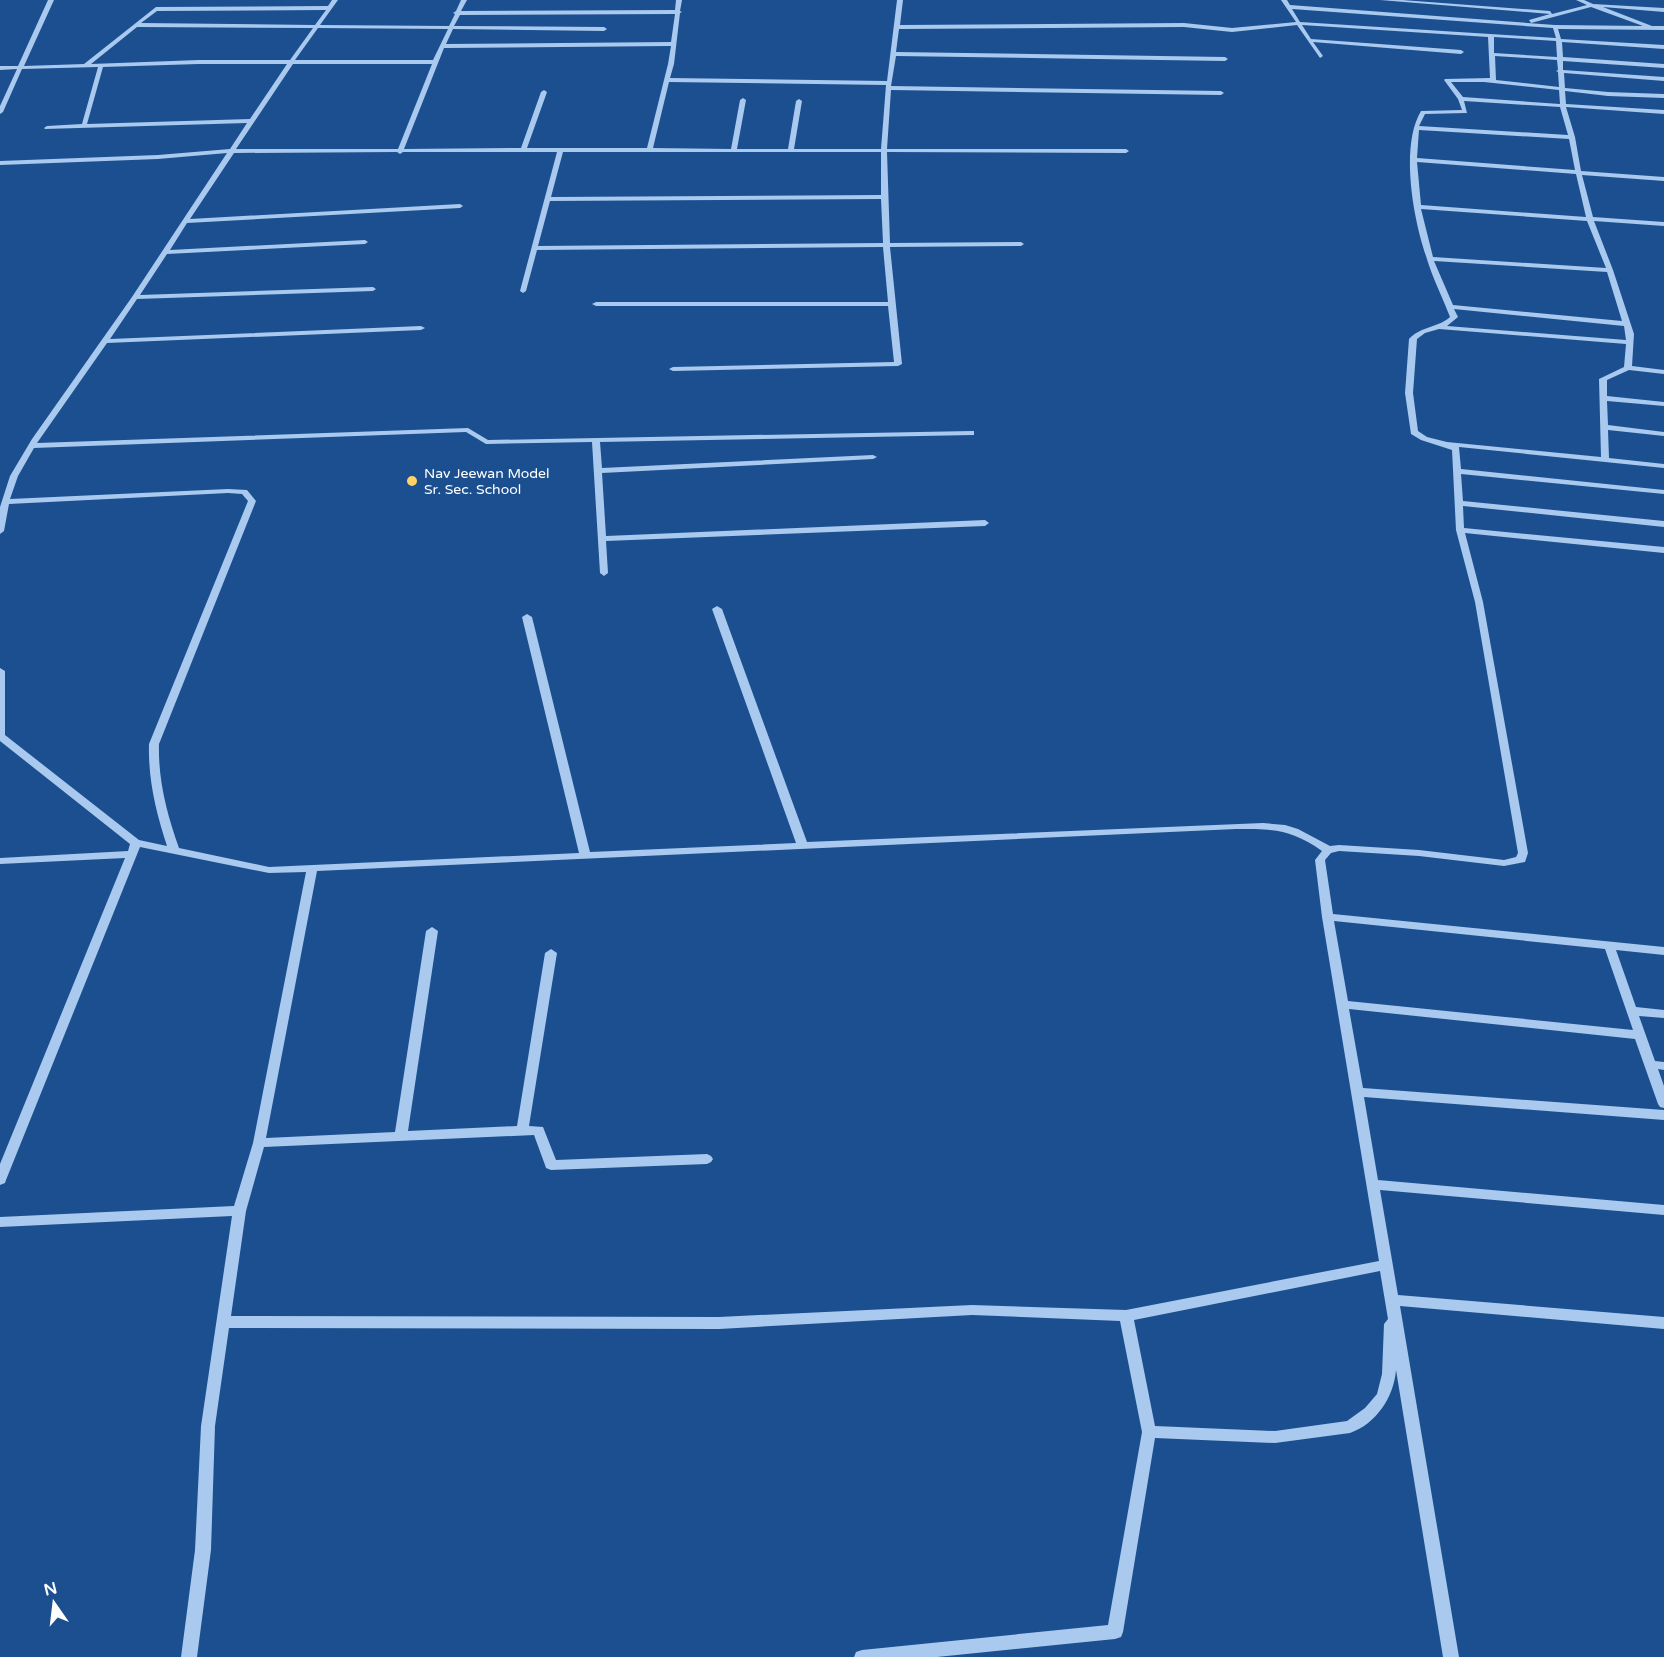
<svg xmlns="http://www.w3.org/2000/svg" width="1664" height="1657" viewBox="0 0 1664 1657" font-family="'Varela Round',sans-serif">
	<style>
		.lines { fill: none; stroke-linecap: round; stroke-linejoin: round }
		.minor { fill: #a9c9ee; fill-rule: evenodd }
		.poi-dot { fill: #ffd166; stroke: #1b4f8f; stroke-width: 2 }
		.labels { text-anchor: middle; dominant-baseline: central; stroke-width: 4.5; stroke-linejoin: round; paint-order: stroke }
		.far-poi-label { font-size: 14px; fill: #fff; stroke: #1b4f8f; text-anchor: start }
	</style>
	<rect width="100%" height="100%" fill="#1b4f8f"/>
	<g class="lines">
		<!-- minor -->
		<path class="minor" d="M 48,0 L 54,0 L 24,66 L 84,64 L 156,7 L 328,6 L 332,0 L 338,0 L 320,25 L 449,26 L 455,14 L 453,13 L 456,11 L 461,0 L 467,0 L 461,11 L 675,10 L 676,0 L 682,0 L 680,11 L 682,12 L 680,13 L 674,64 L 670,78 L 887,81 L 897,0 L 903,0 L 900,25 L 1184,23 L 1232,28 L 1296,22 L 1281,0 L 1287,0 L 1290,5 L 1555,25 L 1643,26 L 1591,7 L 1531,23 L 1529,20 L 1550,14 L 1380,0 L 1402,0 L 1550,11 L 1552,14 L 1587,5 L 1576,0 L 1584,0 L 1593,4 L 1664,8 L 1664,12 L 1603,7 L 1652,26 L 1664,26 L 1664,30 L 1558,29 L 1561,39 L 1664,45 L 1664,49 L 1562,42 L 1563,57 L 1664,64 L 1664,68 L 1563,61 L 1563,70 L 1664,77 L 1664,81 L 1564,73 L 1565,88 L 1608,92 L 1664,94 L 1664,98 L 1608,96 L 1565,91 L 1566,104 L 1664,110 L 1664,114 L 1566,107 L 1575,137 L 1581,171 L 1664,177 L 1664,181 L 1582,175 L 1593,217 L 1664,222 L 1664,226 L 1594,221 L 1613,270 L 1634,334 L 1632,366 L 1664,370 L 1664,374 L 1629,370 L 1607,380 L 1607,396 L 1664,402 L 1664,406 L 1607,401 L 1608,425 L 1664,432 L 1664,436 L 1608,430 L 1609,458 L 1664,464 L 1664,468 L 1459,447 L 1461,469 L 1664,490 L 1664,494 L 1461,474 L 1463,501 L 1664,521 L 1664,527 L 1463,506 L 1464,528 L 1664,547 L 1664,553 L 1465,533 L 1483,602 L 1528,853 L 1525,862 L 1504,866 L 1419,856 L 1339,851 L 1331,853 L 1325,860 L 1333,914 L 1664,947 L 1664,955 L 1616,950 L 1636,1007 L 1664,1010 L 1664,1018 L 1639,1016 L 1655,1061 L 1664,1062 L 1664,1070 L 1658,1069 L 1664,1086 L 1664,1108 L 1660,1107 L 1658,1104 L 1635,1039 L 1349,1009 L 1363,1088 L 1664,1110 L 1664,1120 L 1364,1097 L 1378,1180 L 1664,1205 L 1664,1215 L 1380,1190 L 1398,1295 L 1664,1317 L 1664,1329 L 1400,1306 L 1459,1657 L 1443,1657 L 1396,1370 C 1394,1397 1376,1424 1350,1433 L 1275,1443 L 1155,1438 L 1123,1632 L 1121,1637 L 1115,1639 L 937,1657 L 854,1657 L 856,1652 L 862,1650 L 1108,1625 L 1142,1432 L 1120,1321 L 972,1315 L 719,1329 L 229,1328 L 215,1426 L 211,1550 L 197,1657 L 181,1657 L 195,1550 L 201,1426 L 232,1216 L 0,1227 L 0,1217 L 234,1206 L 253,1143 L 306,872 L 269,873 L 140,847 L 6,1180 L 5,1183 L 0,1185 L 0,1164 L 125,858 L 0,864 L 0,858 L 128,851 L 130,844 L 0,741 L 0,668 L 5,671 L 5,735 L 139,840 L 167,846 C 156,812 148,780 149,744 L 248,501 L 242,494 L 228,493 L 9,504 L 4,531 L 0,534 L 0,507 L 10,476 L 32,439 L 132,297 L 227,153 L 158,159 L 0,165 L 0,161 L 158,155 L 230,149 L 247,123 L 45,129 L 44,128 L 47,126 L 82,124 L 98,67 L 22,69 L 3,112 L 0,114 L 0,106 L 17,69 L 0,70 L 0,66 L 18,66 ZM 1292,9 L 1553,28 L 1556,38 L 1300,22 ZM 326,10 L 315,25 L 141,23 L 157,11 ZM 675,14 L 671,42 L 446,44 L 453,29 L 604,31 L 607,29 L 604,27 L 454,26 L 460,15 ZM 1297,25 L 1320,58 L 1323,56 L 1313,42 L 1461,54 L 1464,52 L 1461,50 L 1311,39 L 1302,25 L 1488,37 L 1490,78 L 1445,79 L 1444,80 L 1458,99 L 1462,110 L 1421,111 C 1400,146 1413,218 1426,256 C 1432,277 1442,296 1450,317 C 1438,328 1421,326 1409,339 L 1405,393 L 1411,434 L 1421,440 L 1452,450 L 1456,530 L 1475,602 L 1518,853 L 1516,857 L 1504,860 L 1419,850 L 1339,845 L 1330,846 L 1298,829 L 1285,825 L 1263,823 L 807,842 L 722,609 L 717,606 L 712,609 L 796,843 L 590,852 L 532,617 L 527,614 L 522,617 L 579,853 L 269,867 L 179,848 C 167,814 158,781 159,744 L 256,501 L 247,490 L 228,489 L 10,499 L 18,476 L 34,448 L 466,432 L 486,444 L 592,442 L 600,573 L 604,576 L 608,573 L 606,541 L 985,526 L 989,523 L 985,520 L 606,536 L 602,473 L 873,459 L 877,457 L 873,455 L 602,468 L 600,442 L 974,435 L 974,431 L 971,431 L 488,440 L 468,428 L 37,443 L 107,343 L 421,330 L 425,328 L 421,326 L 110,339 L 137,299 L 373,291 L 376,289 L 373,287 L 140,295 L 167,254 L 365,244 L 368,242 L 365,240 L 170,250 L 187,223 L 460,208 L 463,206 L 460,204 L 190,219 L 234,153 L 397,152 L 400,154 L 403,152 L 557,152 L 520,291 L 523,293 L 526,291 L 537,250 L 883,247 L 888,302 L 596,302 L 592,304 L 596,306 L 888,306 L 894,362 L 673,367 L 669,369 L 673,371 L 898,366 L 902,364 L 890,247 L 1021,246 L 1024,244 L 1021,242 L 890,243 L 887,152 L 1126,153 L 1129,151 L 1126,149 L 887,149 L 891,90 L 1221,95 L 1224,93 L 1221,91 L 891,86 L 896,56 L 1225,61 L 1228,59 L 1225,57 L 896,52 L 899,29 L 1184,27 L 1232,32 ZM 137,27 L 313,28 L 290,60 L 199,60 L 91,64 ZM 318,28 L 448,29 L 433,60 L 295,60 ZM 1494,37 L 1556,41 L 1557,57 L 1494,53 ZM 671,46 L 668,64 L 647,148 L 527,148 L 547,92 L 544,90 L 541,92 L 521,148 L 404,149 L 444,48 ZM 1495,56 L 1557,60 L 1558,70 L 1556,71 L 1558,72 L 1559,87 L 1496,80 ZM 199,64 L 287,64 L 250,119 L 87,124 L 103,67 ZM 293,64 L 432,64 L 398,149 L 236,149 ZM 669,82 L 886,85 L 881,149 L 794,149 L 802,101 L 799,99 L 796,101 L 788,149 L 737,149 L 746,100 L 743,98 L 740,100 L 731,149 L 653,148 ZM 1451,82 L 1484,82 L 1559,90 L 1560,104 L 1463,97 ZM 1464,101 L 1560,107 L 1568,135 L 1419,126 L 1425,114 L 1467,113 ZM 1419,130 L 1569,139 L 1575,170 L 1417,158 ZM 563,152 L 881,152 L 881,195 L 551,197 ZM 1417,162 L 1576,174 L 1586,217 L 1421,205 ZM 881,199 L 883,243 L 538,246 L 550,201 ZM 1421,209 L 1587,221 L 1606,268 L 1433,257 ZM 1434,261 L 1607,272 L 1622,321 L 1453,305 ZM 1454,309 L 1624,326 L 1626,340 L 1447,326 L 1458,317 ZM 1439,329 L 1626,344 L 1624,367 L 1599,379 L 1601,457 L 1447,442 L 1427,437 L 1418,431 L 1413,393 L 1417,339 L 1425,333 ZM 1236,829 C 1273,829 1291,829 1322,851 L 1315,860 L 1322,917 L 1379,1261 L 1126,1310 L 972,1305 L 719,1317 L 231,1316 L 246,1211 L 264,1147 L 534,1135 L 545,1165 L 546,1168 L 551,1170 L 707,1164 L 711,1162 L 713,1159 L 711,1156 L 707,1154 L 556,1160 L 543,1127 L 529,1126 L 557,953 L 551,949 L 545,953 L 517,1126 L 408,1131 L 438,931 L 432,927 L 426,931 L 395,1132 L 266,1138 L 317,871 ZM 1334,921 L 1605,949 L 1633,1030 L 1348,1001 ZM 1380,1271 L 1388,1319 L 1384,1324 L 1382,1374 L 1377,1394 L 1365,1408 L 1347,1421 L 1275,1431 L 1155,1426 L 1134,1320 Z"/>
	</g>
	<!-- markers -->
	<circle class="poi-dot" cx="412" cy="481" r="6"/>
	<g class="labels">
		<!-- far-poi labels -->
		<g class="far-poi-label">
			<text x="424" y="473">Nav Jeewan Model<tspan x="424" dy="16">Sr. Sec. School</tspan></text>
		</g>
	</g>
	<!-- north arrow -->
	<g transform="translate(54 1603) rotate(346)" stroke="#1b4f8f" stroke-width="4.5" paint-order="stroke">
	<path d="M0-4.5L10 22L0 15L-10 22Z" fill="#ffffff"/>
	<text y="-9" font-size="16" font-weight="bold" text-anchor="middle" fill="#ffffff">N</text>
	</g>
</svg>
